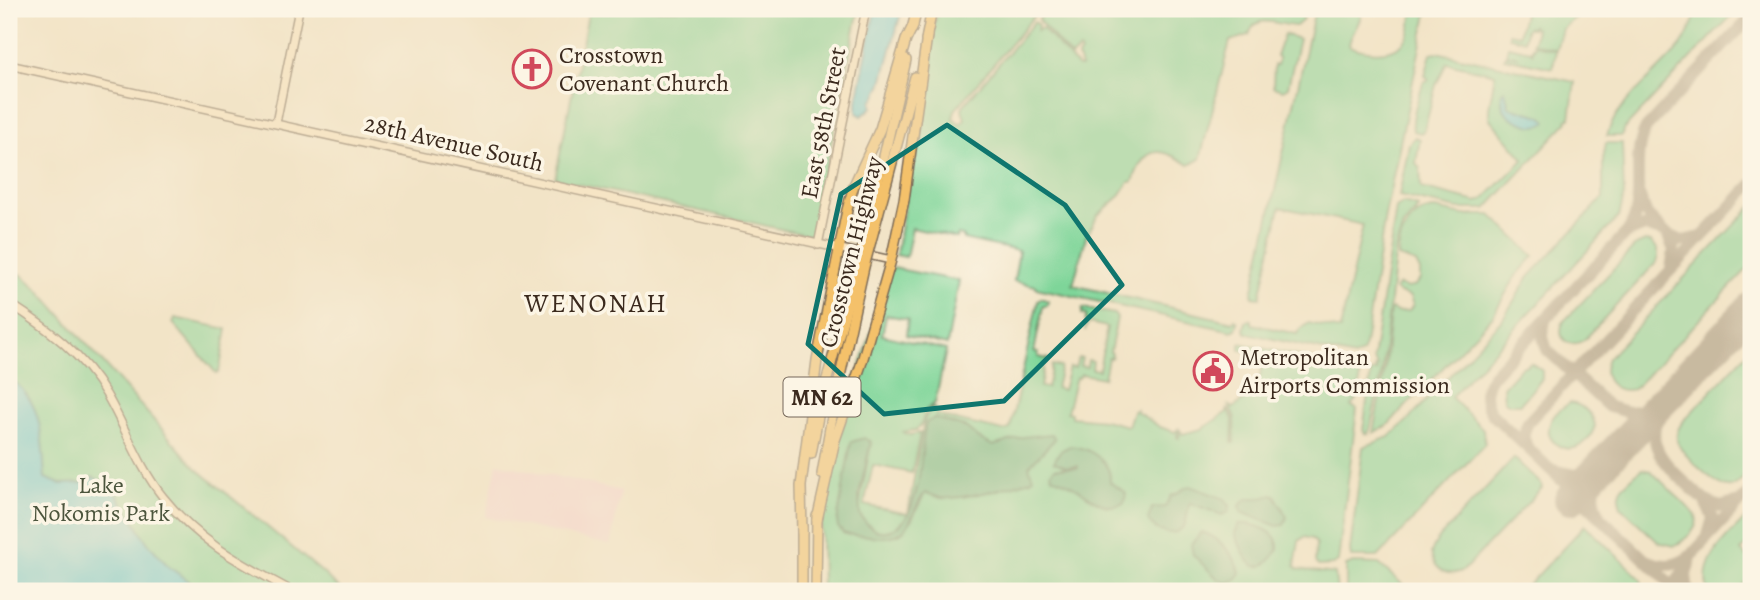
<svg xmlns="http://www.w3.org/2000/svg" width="1760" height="600" viewBox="0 0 1760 600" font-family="Alegreya,serif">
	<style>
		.built { fill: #f7cfd2 }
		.green { fill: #7ed599; stroke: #5c805c; stroke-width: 2; fill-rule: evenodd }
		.forest { fill: #66b681; stroke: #507050; stroke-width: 2 }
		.water { fill: #5dc9d6; stroke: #4c7a7a; stroke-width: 2 }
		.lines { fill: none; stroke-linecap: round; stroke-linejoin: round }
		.taxiway { stroke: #968772; stroke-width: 12 }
		.runway { stroke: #968772; stroke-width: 32 }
		.secondary-casing { stroke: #7b6b59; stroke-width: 10 }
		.highway-casing { stroke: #7b6b59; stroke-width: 12 }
		.secondary { stroke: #fbe6c3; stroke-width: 7 }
		.highway { stroke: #f4c16a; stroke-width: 9 }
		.highway-bridge-casing { stroke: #7b6b59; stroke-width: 12; stroke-linecap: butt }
		.highway-bridge { stroke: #f4c16a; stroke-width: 9 }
		.marked { fill: none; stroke: #0f766e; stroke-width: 5; stroke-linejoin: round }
		.labels { text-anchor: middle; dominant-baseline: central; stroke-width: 7; stroke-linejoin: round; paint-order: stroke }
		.shield { fill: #fcf5e5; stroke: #75675a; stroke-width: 2 }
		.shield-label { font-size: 23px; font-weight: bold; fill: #3b2a1e }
		.poi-label { font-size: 24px; fill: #3b2a1e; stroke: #fcf5e5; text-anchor: start }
		.street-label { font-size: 24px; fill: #3b2a1e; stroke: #fcf5e5 }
		.park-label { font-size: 24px; fill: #4c553d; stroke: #fcf5e5 }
		.neighbourhood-label { font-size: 26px; letter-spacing: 2px; fill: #3b2a1e; stroke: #fcf5e5 }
	</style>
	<rect width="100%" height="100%" fill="#fcf5e5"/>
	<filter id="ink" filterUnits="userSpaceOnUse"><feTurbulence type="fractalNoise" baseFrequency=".0143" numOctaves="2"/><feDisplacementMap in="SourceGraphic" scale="14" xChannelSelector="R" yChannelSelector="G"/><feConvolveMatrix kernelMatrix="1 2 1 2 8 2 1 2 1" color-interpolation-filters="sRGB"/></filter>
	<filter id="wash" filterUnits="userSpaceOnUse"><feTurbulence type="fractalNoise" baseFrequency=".00686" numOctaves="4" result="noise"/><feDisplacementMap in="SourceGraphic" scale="28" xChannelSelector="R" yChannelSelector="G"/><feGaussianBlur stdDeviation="1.57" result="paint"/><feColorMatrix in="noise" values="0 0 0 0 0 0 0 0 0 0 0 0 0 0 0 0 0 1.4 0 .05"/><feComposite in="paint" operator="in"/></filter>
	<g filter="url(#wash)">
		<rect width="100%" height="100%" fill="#f2e4c7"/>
		<!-- built -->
		<path class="built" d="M 497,463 L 621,491 L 610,545 L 486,517 Z"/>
		<!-- green -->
		<g class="green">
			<path d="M 589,9 L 859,9 L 812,236 L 555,179 Z"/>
			<path d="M 937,9 L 1040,9 L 955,110 L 953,118 L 960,124 L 965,119 L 962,109 L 963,106 L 1034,22 L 1038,25 L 1037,31 L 1042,28 L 1078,67 L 1081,67 L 1078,57 L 1081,52 L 1079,50 L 1071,57 L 1038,20 L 1046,9 L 1306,9 L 1302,21 L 1296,26 C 1278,26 1256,11 1249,35 L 1230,41 L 1200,159 L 1189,165 C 1160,146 1144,145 1133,182 L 1129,182 L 1119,197 L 1098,215 L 1086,237 L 1073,285 L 1233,322 L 1235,319 L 1238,322 L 1236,329 L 1232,331 L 1036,288 L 1036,286 L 1014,281 L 1019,251 L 963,239 L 963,236 L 958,235 L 957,238 L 912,228 L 906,257 L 896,255 Z"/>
			<path d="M 1315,9 L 1357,9 L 1361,15 C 1359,26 1349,36 1349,46 C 1366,53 1397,57 1408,36 C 1411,30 1411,20 1413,13 L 1418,9 L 1428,9 L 1385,215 L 1365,345 L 1362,353 L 1354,357 L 1246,333 L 1244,329 L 1246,322 L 1249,320 L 1252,320 L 1252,324 L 1297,334 L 1299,330 L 1309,323 L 1340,330 L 1363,225 L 1280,207 L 1260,298 L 1253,297 L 1252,294 Z"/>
			<path d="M 1525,9 L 1562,9 L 1575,12 L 1578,15 L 1562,29 L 1556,49 L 1533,43 L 1536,29 L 1532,28 L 1533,25 L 1530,28 L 1527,27 L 1524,40 L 1509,37 L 1509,33 L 1519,35 Z"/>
			<path d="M 1698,9 L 1738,9 L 1623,130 L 1622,136 L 1607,136 C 1615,104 1657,74 1679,48 C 1688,37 1693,23 1698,9 Z"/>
			<path d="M 1284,34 L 1299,39 L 1288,87 L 1283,90 L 1273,87 L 1274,65 L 1277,65 L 1279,58 L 1276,56 Z"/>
			<path d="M 1534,45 L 1532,54 L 1535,45 L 1556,50 L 1553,68 L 1504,58 L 1506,55 L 1520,57 L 1506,54 L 1508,46 L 1531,51 Z"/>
			<path d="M 1436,52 L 1575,82 L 1570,118 L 1567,119 L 1568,121 L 1486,209 L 1458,209 L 1399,196 L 1409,144 L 1415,137 L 1420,139 L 1416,163 L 1420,168 L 1421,188 L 1477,202 L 1484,199 L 1524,159 L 1489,118 L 1489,108 L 1495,74 L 1447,63 L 1436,85 L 1424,131 L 1421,133 L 1413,131 C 1411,116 1419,96 1424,81 L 1428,81 L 1428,78 L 1425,76 L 1431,53 Z"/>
			<path d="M 1606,143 L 1622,143 L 1624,195 L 1619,217 L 1451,397 L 1483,429 L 1485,444 L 1378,557 L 1351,557 L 1350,551 L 1363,447 L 1389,437 L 1407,421 L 1502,320 L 1528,278 L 1603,198 L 1603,159 Z"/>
			<path d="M 1403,203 L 1419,207 L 1403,226 L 1396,247 L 1382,372 L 1370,429 L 1368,434 L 1365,434 L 1363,430 L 1371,372 L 1377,371 L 1375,368 L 1378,366 L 1373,360 L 1396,208 Z"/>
			<path d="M 1751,207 L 1751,265 L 1634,389 C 1613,394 1599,378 1608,358 Z"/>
			<path d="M 1435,209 L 1463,215 L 1491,215 L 1534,256 L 1516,276 L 1492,317 L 1387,426 L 1373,433 L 1385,368 L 1390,311 L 1392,309 L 1397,312 L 1409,311 L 1413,305 L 1410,297 L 1397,292 L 1395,289 L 1399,285 C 1407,290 1416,288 1420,279 L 1420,271 L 1416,263 L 1398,257 C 1398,235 1410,211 1435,209 Z"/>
			<path d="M 1645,241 L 1651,242 L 1658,249 L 1658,260 L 1654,265 L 1584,340 C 1568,350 1555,337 1564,321 L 1636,245 Z"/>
			<path d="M 9,268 L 22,275 L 39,290 L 196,468 L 323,573 L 342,591 L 9,591 Z"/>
			<path d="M 893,268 L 959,281 L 947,345 L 906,335 L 908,319 L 886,315 L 882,335 L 946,350 L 935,403 L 926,410 L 921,425 L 916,430 L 902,432 L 910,435 L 920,433 L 912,473 L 873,465 L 864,505 L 908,514 L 924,421 L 930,409 L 934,407 L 937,415 L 946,418 L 1003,431 L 1010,429 L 1038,301 L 1041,298 L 1048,301 L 1047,306 L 1043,306 L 1034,352 L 1038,353 L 1038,357 L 1048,359 L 1046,364 L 1044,364 L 1040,387 L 1047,388 L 1052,365 L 1061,367 L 1056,388 L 1063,390 L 1069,367 L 1075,368 L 1078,358 L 1082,358 L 1080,366 L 1087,367 L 1088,360 L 1093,361 L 1092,369 L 1099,370 L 1107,327 L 1088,323 L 1085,331 L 1086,315 L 1082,314 L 1083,308 L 1114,314 L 1117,318 L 1110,352 L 1112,353 L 1111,358 L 1108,358 L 1104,378 L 1081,374 L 1079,378 L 1076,377 L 1067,412 L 1071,413 L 1071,417 L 1104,420 L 1128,426 L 1133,411 L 1137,409 L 1137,412 L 1160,427 L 1175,432 L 1178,429 L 1177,437 L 1179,438 L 1180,429 L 1182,434 L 1202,429 L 1227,412 L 1227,408 L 1233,419 L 1232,443 L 1234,443 L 1235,418 L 1229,406 L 1233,408 C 1251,396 1263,381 1262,359 L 1258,359 L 1253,352 L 1240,350 L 1240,343 L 1358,369 C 1362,382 1360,398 1351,406 L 1357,409 L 1338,562 L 1333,565 L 1318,566 L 1315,562 L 1316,543 L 1312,539 L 1304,537 L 1299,541 L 1295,566 L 1297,569 L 1335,574 L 1337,591 L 822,591 L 821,524 L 832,466 L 840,433 L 890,271 ZM 971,432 L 978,438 L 993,446 L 1009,441 L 1013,485 L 994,491 L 951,497 L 925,493 L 912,519 L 898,535 L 848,535 L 837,522 L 852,442 L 864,438 L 871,442 L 859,507 L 860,515 L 865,522 L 874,529 L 882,532 L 894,529 L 909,515 L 917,486 Z"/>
			<path d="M 175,318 L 227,329 L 219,372 L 216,373 L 173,323 Z"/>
			<path d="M 1751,349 L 1751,468 C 1746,474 1739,485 1731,487 C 1720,490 1681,454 1678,443 C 1674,433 1680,425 1686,418 Z"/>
			<path d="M 1531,363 L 1542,370 L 1542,379 L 1520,404 L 1509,404 L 1504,400 L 1503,387 L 1520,368 Z"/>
			<path d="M 1570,403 C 1581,404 1594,414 1595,426 C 1578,475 1517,433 1570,403 Z"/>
			<path d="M 1514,458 L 1541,484 L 1542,488 L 1464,570 C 1448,578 1435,571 1431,553 L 1437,540 Z"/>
			<path d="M 1641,469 L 1651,471 L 1696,515 C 1700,529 1685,540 1674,546 L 1658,542 L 1621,507 L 1619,498 L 1622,487 Z"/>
			<path d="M 1751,513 L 1751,540 L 1741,551 L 1747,557 L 1751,553 L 1751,576 L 1741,587 L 1745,591 L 1708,591 C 1698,558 1731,534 1751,513 Z"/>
			<path d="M 1585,525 L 1640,578 L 1645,591 L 1523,591 Z"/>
			<path d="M 1354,563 L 1379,564 L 1410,591 L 1346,591 L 1346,566 Z"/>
		</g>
		<!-- forest -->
		<g class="forest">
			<path d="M 934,418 L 967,428 L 978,438 L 993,446 L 1023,437 L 1052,434 L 1055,439 L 1029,466 L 1033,478 L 1031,480 C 1008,487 965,500 941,498 C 936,497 931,494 925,493 C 904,519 916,542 870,536 C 861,535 851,536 843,533 L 838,527 L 837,522 L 851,442 L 864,438 L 871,442 L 859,495 L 860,515 C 866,525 875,533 887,531 C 924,523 919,452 926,423 Z"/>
			<path d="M 1070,446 C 1091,448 1112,462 1110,482 L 1126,493 L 1124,503 C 1103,513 1090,496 1073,486 C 1066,482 1059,480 1052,477 L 1051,472 L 1055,468 L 1078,468 L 1078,466 L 1067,467 L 1054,462 L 1060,451 Z"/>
			<path d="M 1190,486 L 1225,499 L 1230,506 L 1229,512 L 1222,515 L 1190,503 C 1187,509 1188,519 1184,526 C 1174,539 1155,532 1148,520 L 1152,508 L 1165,507 L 1171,496 C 1180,494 1182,487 1190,486 Z"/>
			<path d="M 1272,494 L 1275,495 L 1287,517 L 1284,525 L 1277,526 L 1241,512 L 1240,506 C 1248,492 1259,503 1272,494 Z"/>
			<path d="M 1239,524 C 1255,523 1280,531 1278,550 C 1255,584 1245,559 1235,533 Z"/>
			<path d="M 1202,532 C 1219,537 1235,555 1240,572 L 1237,579 L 1227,583 L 1219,580 L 1193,555 L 1191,544 Z"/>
		</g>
		<!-- water -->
		<g class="water">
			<path d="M 875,9 L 902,9 L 881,86 L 875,98 L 872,100 L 872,107 L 862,116 L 857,113 L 857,101 Z"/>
			<path d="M 1505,90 L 1509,107 L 1541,116 L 1547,121 L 1546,123 C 1537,128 1532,126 1523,123 C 1507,117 1500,110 1502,92 Z"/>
			<path d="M 9,378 C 44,401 42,441 45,478 L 60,484 L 82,483 L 93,477 L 112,486 L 147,542 L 169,567 L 203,591 L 9,591 Z"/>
		</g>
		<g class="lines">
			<!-- taxiway -->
			<g class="taxiway">
				<path d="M 1627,233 L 1645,226 L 1664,232 L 1647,215 L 1640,197"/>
				<path d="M 1671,268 L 1674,250 L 1667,234 L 1682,241 L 1701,237"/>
				<path d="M 1545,321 L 1542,334 L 1547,350 L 1609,407 L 1628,412 L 1646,410 L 1659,403 L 1673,390 C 1632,444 1665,463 1704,500"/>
				<path d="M 1527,447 L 1523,435 L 1528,422 L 1751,185"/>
				<path d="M 1553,470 L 1577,475 L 1602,466 C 1594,482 1591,496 1599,513"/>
				<path d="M 1708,535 L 1713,518 L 1704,500 L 1720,507 L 1739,502"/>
				<path d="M 1649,561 C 1664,568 1677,566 1690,556"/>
				<path d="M 1671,591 L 1695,551 L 1751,491"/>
				<path d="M 1678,591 L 1494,416 C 1483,403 1482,390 1492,376 L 1628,231 C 1649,199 1628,161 1646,128 L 1751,17"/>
				<path d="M 1688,591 L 1686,575 L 1689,564"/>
			</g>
			<!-- runway -->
			<path class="runway" d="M 1570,499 L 1751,308"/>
		</g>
	</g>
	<g filter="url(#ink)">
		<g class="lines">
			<defs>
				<g id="secondary">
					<path d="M 9,65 L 891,260"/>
					<path d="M 276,123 L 299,9"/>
					<path d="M 818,245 L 866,9"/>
					<path d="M 9,303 C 46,327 84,355 106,394 C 126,428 138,466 163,497 C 201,544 241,563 292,591"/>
				</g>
				<g id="highway">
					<path d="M 912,29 L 917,9"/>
					<path d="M 926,40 L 932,9"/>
					<path d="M 865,239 L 906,60"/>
					<path d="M 871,241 L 915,77"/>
					<path d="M 811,454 L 821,401 L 858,265"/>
					<path d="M 822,474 L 835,399 L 864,267"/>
					<path d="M 817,520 L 835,440 L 861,365 L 891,260 L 904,200 L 927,36"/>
					<path d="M 802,532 L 801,486 L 817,360 L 847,210 L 854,185 L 880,129 L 906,40 L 913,26"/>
					<path d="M 802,591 L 802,527"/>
					<path d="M 816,591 L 817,516"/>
				</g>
			</defs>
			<!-- secondary casing -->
			<use href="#secondary" class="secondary-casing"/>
			<!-- highway casing -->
			<use href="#highway" class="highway-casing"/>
			<!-- secondary -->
			<use href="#secondary" class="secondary"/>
			<!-- highway -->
			<use href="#highway" class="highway"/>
			<defs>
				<g id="highway-bridge">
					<path d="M 858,265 L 865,239"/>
					<path d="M 864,267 L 871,241"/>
				</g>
			</defs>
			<!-- highway-bridge casing -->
			<use href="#highway-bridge" class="highway-bridge-casing"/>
			<!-- highway-bridge -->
			<use href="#highway-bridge" class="highway-bridge"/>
		</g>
	</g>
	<!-- marked area -->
	<path d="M0 0H1760V600H0ZM 947,125 L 1065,205 L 1122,285 L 1004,401 L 884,414 L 808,344 L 841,194 Z" fill="#f2e4c7" fill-opacity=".55" fill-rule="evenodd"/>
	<path class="marked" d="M 947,125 L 1065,205 L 1122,285 L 1004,401 L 884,414 L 808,344 L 841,194 Z"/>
	<!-- icons -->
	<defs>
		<symbol id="church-ring" viewBox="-11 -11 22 22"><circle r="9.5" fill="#fcf5e5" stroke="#d1495b" stroke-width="1.5"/><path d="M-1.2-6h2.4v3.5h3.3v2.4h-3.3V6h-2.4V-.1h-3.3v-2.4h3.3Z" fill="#d1495b"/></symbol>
		<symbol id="civic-ring" viewBox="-11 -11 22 22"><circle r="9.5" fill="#fcf5e5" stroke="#d1495b" stroke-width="1.5"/><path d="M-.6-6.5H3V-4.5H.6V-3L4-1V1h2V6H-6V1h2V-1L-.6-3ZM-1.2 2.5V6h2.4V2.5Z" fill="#d1495b"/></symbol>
	</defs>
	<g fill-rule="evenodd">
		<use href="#church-ring" x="510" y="47" width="44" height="44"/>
		<use href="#civic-ring" x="1191" y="349" width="44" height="44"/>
	</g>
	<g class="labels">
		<!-- shield labels -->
		<rect class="shield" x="783.5" y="377.5" width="77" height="39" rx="5"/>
		<g class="shield-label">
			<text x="822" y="397">MN 62</text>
		</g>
		<!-- poi labels -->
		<g class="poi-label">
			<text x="559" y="55">Crosstown<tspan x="559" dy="28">Covenant Church</tspan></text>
			<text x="1240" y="357">Metropolitan<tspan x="1240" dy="28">Airports Commission</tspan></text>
		</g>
		<!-- street labels -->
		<g class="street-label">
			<text transform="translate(823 123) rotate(-79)">East 58th Street</text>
			<text transform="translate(454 143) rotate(13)">28th Avenue South</text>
			<text transform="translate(851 252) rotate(-76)">Crosstown Highway</text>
		</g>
		<!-- park labels -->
		<g class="park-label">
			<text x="101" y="485">Lake<tspan x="101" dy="28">Nokomis Park</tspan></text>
		</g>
		<!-- neighbourhood labels -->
		<g class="neighbourhood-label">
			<text x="596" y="303">WENONAH</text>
		</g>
	</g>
	<!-- margin -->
	<rect width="1760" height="600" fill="none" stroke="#fcf5e5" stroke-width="35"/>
</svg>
